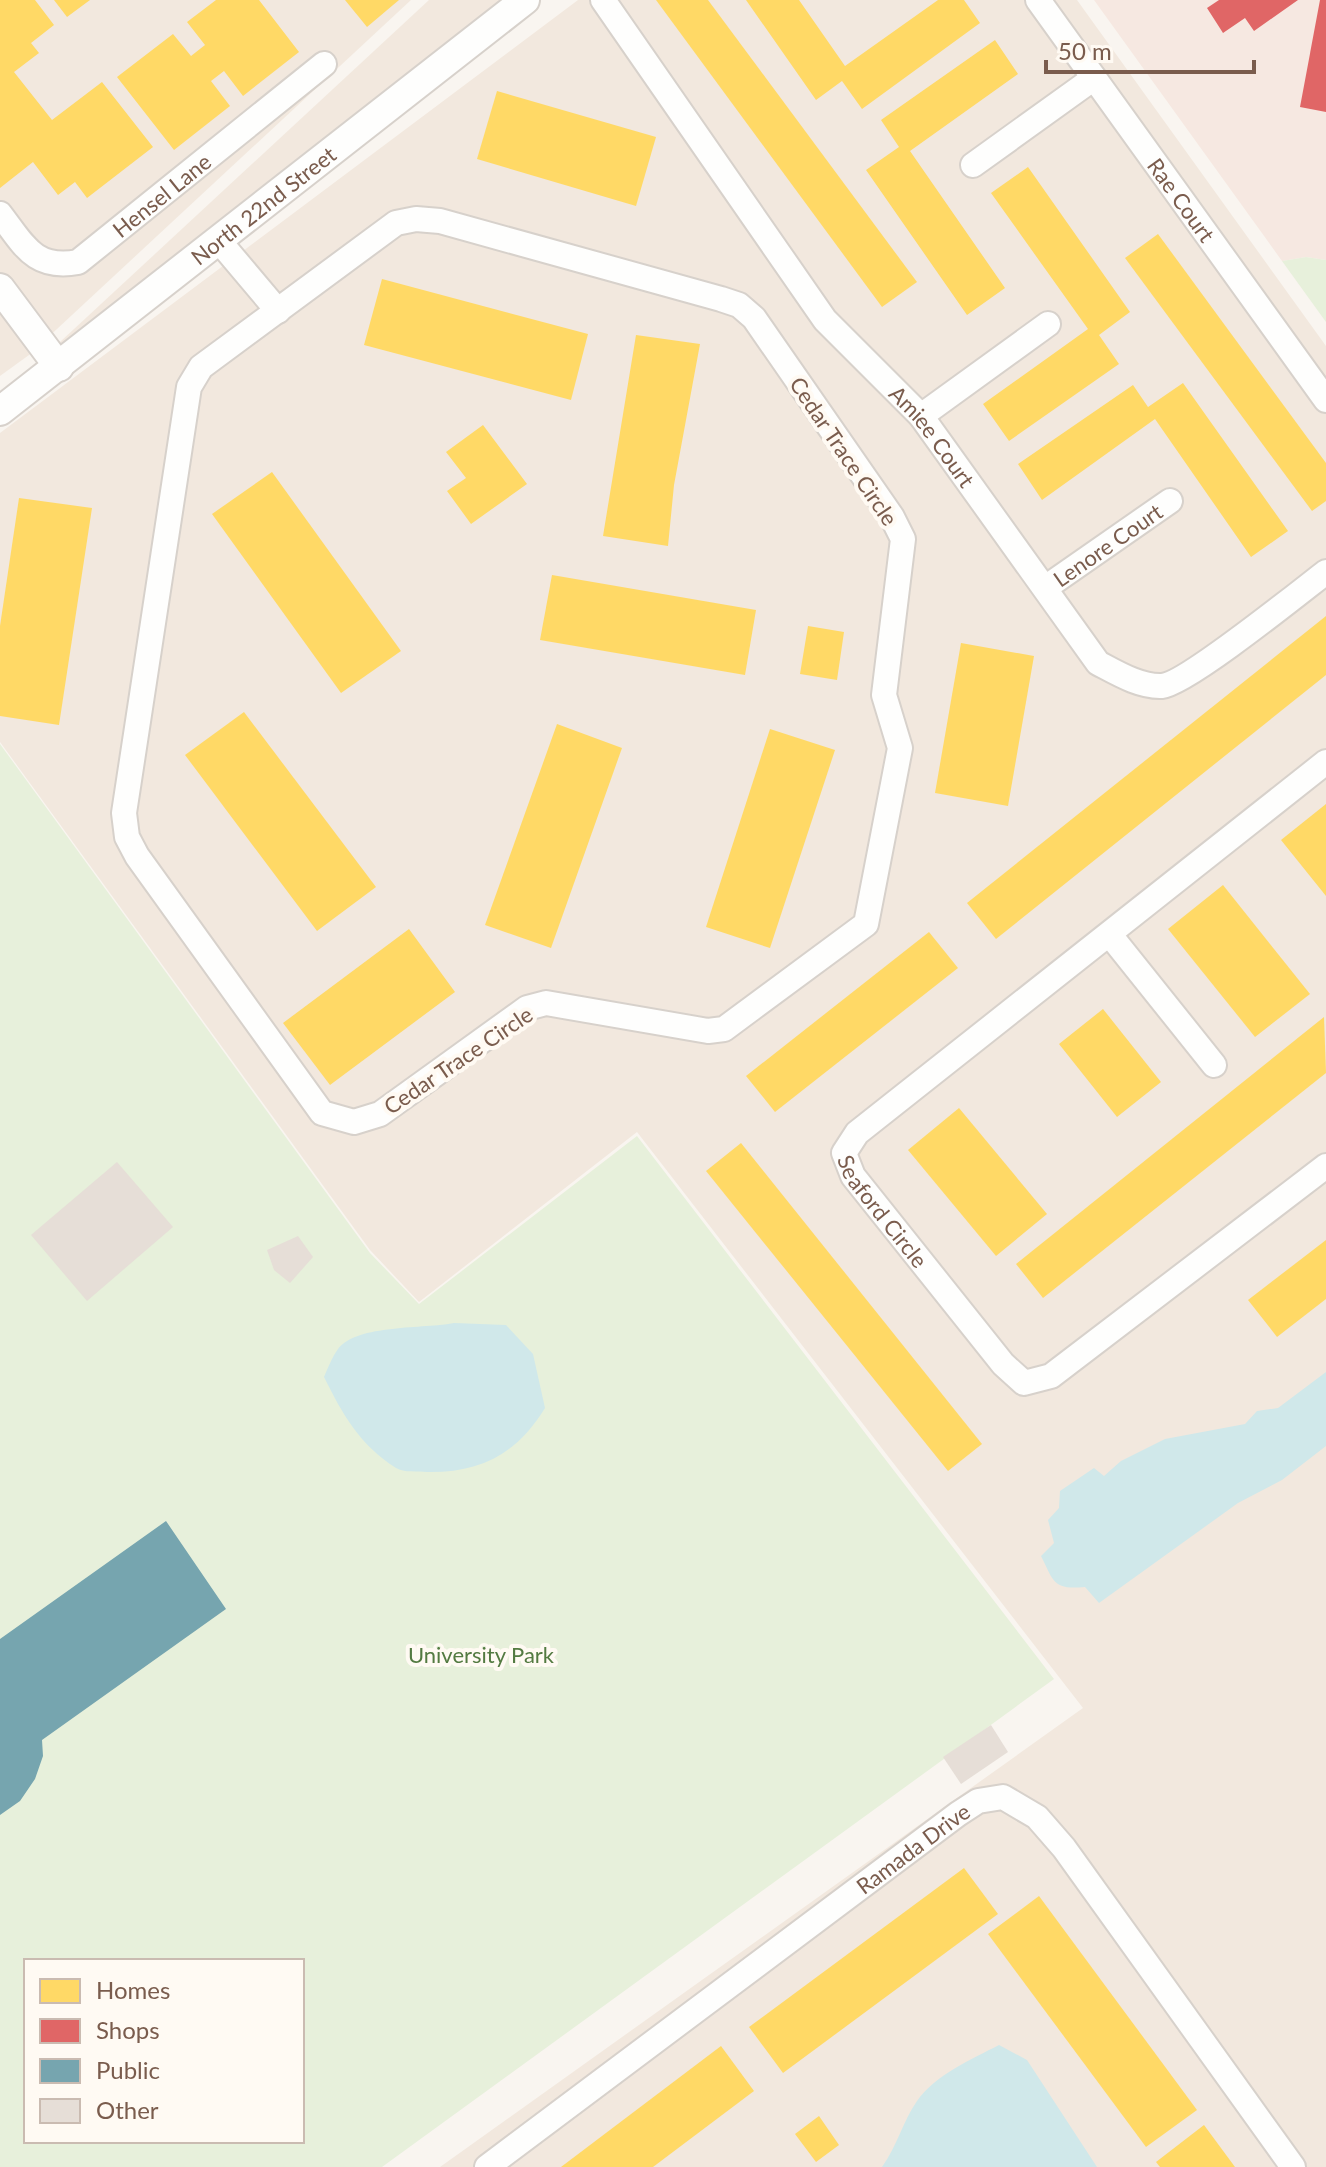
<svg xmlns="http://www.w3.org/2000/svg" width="1326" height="2167" viewBox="0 0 1326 2167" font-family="Lato,sans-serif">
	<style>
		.residential { fill: #f2e8de }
		.commercial { fill: #f6e8e1 }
		.green { fill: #e7f0db; fill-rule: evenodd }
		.water { fill: #d0e8ea }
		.homes { fill: #ffd966 }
		.shops { fill: #e06666 }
		.public { fill: #76a5af }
		.building { fill: #e6ded7 }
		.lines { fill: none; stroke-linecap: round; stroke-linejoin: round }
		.minor-casing { stroke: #d7d1cb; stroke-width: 28 }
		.tertiary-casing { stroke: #d7d1cb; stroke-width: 32 }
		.minor { stroke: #fefefd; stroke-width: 24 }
		.tertiary { stroke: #fefefd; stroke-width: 28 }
		.labels { text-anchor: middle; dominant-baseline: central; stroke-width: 8; stroke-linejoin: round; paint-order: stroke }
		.street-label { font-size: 22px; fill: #7a5c4d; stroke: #fffaf3 }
		.park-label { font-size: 22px; fill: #537a41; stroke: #fffaf3 }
	</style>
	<rect width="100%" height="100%" fill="#f9f5f0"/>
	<!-- residential -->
	<g class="residential">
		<path d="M 0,0 L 411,0 L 29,355 L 0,376 Z"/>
		<path d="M 429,0 L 503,0 L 63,346 L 60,342 Z"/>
		<path d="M 578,0 L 1077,0 L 1326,346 L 1326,2167 L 440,2167 L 1083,1708 L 637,1132 L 419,1302 L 370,1250 L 0,742 L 0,433 Z"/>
	</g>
	<!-- commercial -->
	<path class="commercial" d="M 1094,0 L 1326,0 L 1326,260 L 1306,257 L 1282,261 Z"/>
	<!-- green -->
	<g class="green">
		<path d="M 1306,257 L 1326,260 L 1326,322 L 1282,261 Z"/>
		<path d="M 0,744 L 370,1253 L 419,1304 L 637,1136 L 1054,1679 L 382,2167 L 0,2167 ZM 26,1961 L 302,1961 L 302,2141 L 26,2141 Z"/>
	</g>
	<!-- water -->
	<g class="water">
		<path d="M 454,1323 L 506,1325 L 533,1354 L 545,1408 C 517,1454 480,1473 427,1472 C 418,1471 404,1473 396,1468 C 359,1444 343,1415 324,1377 C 328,1368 332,1357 338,1349 C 357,1324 425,1329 454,1323 Z"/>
		<path d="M 1326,1372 L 1326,1446 L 1282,1480 L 1238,1503 L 1099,1603 L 1085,1587 C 1053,1590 1054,1582 1041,1556 L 1054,1543 L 1048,1520 L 1059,1508 L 1060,1491 L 1094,1468 L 1104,1476 L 1121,1461 L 1165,1439 L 1245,1424 L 1257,1411 L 1278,1408 Z"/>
		<path d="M 999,2045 L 1027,2060 L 1097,2167 L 882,2167 C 897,2146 903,2121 917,2101 C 935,2075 972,2059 999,2045 Z"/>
	</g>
	<!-- homes -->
	<g class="homes">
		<path d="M 0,0 L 35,0 L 54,25 L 31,43 L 39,53 L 14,72 L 52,120 L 102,82 L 153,147 L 87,198 L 75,182 L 58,195 L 33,162 L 0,188 Z"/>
		<path d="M 54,0 L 90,0 L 67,17 Z"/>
		<path d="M 216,0 L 259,0 L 299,52 L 243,96 L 224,71 L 211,81 L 230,106 L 174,150 L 117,77 L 173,34 L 191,56 L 205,45 L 187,22 Z"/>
		<path d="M 345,0 L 399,0 L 367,27 Z"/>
		<path d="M 656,0 L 708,0 L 917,282 L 882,307 Z"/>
		<path d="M 746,0 L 799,0 L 845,66 L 938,0 L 964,0 L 980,23 L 862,109 L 842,81 L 816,100 Z"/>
		<path d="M 995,40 L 1018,74 L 910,151 L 1005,288 L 967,315 L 866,170 L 899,147 L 881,120 Z"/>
		<path d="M 497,91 L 656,137 L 636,206 L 477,159 Z"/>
		<path d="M 1028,167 L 1130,312 L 1099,335 L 1119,364 L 1009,441 L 983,404 L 1088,329 L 991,193 Z"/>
		<path d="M 1158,234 L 1326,463 L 1326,501 L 1312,511 L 1125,258 Z"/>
		<path d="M 382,279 L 588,334 L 571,400 L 364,345 Z"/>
		<path d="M 636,335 L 700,344 L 674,485 L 668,546 L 603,536 Z"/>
		<path d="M 1183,383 L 1288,531 L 1251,557 L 1155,419 L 1042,500 L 1018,464 L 1133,385 L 1148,407 Z"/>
		<path d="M 483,425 L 527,484 L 471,524 L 447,491 L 466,478 L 446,452 Z"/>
		<path d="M 272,472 L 401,651 L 341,693 L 212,514 Z"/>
		<path d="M 19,498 L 92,508 L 59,725 L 0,716 L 0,626 Z"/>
		<path d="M 552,575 L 756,610 L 745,675 L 540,640 Z"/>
		<path d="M 1326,616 L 1326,675 L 996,939 L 967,903 Z"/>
		<path d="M 808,626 L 844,632 L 837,680 L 800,674 Z"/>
		<path d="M 961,643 L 1034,656 L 1008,806 L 935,793 Z"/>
		<path d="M 244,712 L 376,887 L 317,931 L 185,755 Z"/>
		<path d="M 557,724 L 622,748 L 551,948 L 485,925 Z"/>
		<path d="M 770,729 L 835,750 L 770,948 L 706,927 Z"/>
		<path d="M 1326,804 L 1326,896 L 1281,840 Z"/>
		<path d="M 1223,885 L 1310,994 L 1255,1037 L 1168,929 Z"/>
		<path d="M 409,929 L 455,992 L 330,1085 L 283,1023 Z"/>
		<path d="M 929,932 L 958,968 L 775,1112 L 746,1076 Z"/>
		<path d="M 1103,1009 L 1161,1082 L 1117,1117 L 1059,1044 Z"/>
		<path d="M 1324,1017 L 1326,1073 L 1043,1298 L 1016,1264 Z"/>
		<path d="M 959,1108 L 1047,1214 L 996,1256 L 908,1150 Z"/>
		<path d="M 741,1143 L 982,1444 L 948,1471 L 706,1171 Z"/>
		<path d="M 1326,1240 L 1326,1299 L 1277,1337 L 1248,1300 Z"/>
		<path d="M 964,1868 L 998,1914 L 783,2073 L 749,2027 Z"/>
		<path d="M 1039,1896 L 1197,2110 L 1146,2147 L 988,1934 Z"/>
		<path d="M 721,2046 L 754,2091 L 653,2167 L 561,2167 Z"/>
		<path d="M 819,2116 L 839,2145 L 816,2162 L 795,2134 Z"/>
		<path d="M 1204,2125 L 1235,2167 L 1160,2167 L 1156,2162 Z"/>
	</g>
	<!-- shops -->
	<g class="shops">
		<path d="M 1219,0 L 1298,0 L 1254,31 L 1245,18 L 1223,33 L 1207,8 Z"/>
		<path d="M 1320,0 L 1326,0 L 1326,112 L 1300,107 Z"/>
	</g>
	<!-- public -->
	<path class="public" d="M 166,1521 L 226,1609 L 42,1740 L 43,1756 L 35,1779 L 20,1801 L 0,1815 L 0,1639 Z"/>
	<!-- building -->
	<g class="building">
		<path d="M 117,1162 L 173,1227 L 87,1301 L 31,1235 Z"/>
		<path d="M 298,1236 L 313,1257 L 290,1283 L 274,1270 L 267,1250 Z"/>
		<path d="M 991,1725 L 1008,1752 L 961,1784 L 943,1757 Z"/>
	</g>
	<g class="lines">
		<defs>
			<g id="minor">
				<path id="s1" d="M 603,0 L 825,320 L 921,416 L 1098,663 C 1117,673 1140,687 1162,686 C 1186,684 1300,592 1326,572"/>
				<path id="s2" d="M 1038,0 L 1326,400"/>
				<path d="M 973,165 L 1094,78"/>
				<path id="s3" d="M 0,214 C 24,245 34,270 78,262 L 324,64"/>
				<path d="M 416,219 L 440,221 L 721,299 L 739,305 L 754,318 L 892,517 L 903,539 L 884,695 L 900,748 L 866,924 L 724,1029 L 708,1031 L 546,1003 L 527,1008 L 380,1114 L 354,1122 L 322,1113 L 137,856 L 127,837 L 124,813 L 189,387 L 201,367 L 396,223 Z"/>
				<path d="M 219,241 L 278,311"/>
				<path d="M 921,416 L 1048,324"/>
				<path id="s4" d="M 1045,588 L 1170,501"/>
				<path id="s5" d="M 1326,762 L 857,1133 L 844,1153 L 853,1176 L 1003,1364 L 1024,1383 L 1051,1376 L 1326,1166"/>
				<path d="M 1110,935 L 1214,1065"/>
				<path id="s6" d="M 487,2167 L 958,1814 L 978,1801 L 1003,1797 L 1037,1817 L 1064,1848 L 1293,2167"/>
			</g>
			<g id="tertiary">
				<path d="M 0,288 L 59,367"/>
				<path id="s7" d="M 0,411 L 525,0"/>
			</g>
		</defs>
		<!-- minor casing -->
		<use href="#minor" class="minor-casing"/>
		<!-- tertiary casing -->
		<use href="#tertiary" class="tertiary-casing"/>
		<!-- minor -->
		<use href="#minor" class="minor"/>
		<!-- tertiary -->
		<use href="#tertiary" class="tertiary"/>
	</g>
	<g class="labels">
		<!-- street labels -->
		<g class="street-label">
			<text stroke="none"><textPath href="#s3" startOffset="206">Hensel Lane</textPath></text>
			<text stroke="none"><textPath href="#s2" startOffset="246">Rae Court</textPath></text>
			<text stroke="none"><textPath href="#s7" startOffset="334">North 22nd Street</textPath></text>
			<text stroke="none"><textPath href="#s1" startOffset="548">Amiee Court</textPath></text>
			<text transform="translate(844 451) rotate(56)">Cedar Trace Circle</text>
			<text stroke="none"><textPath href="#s4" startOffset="76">Lenore Court</textPath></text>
			<text transform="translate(458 1060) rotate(-34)">Cedar Trace Circle</text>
			<text stroke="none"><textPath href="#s5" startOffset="692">Seaford Circle</textPath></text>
			<text stroke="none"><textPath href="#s6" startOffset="532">Ramada Drive</textPath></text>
		</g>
		<!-- park labels -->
		<g class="park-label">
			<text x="481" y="1654">University Park</text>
		</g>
	</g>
	<!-- legend -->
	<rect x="24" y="1959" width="280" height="184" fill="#fffaf3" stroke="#cabbb1" stroke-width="2"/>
	<rect x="40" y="1979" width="40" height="24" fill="#ffd966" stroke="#cabbb1" stroke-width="2"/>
	<text x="96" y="1999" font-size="24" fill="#7a5c4d">Homes</text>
	<rect x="40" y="2019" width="40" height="24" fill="#e06666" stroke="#cabbb1" stroke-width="2"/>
	<text x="96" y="2039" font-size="24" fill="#7a5c4d">Shops</text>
	<rect x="40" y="2059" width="40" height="24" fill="#76a5af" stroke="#cabbb1" stroke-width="2"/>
	<text x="96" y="2079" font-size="24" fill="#7a5c4d">Public</text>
	<rect x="40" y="2099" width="40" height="24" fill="#e6ded7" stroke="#cabbb1" stroke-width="2"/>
	<text x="96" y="2119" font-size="24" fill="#7a5c4d">Other</text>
	<!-- scale -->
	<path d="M1046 60v12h208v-12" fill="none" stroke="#7a5c4d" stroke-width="4"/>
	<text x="1058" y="60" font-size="24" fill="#7a5c4d" stroke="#fffaf3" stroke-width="6" paint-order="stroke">50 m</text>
</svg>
